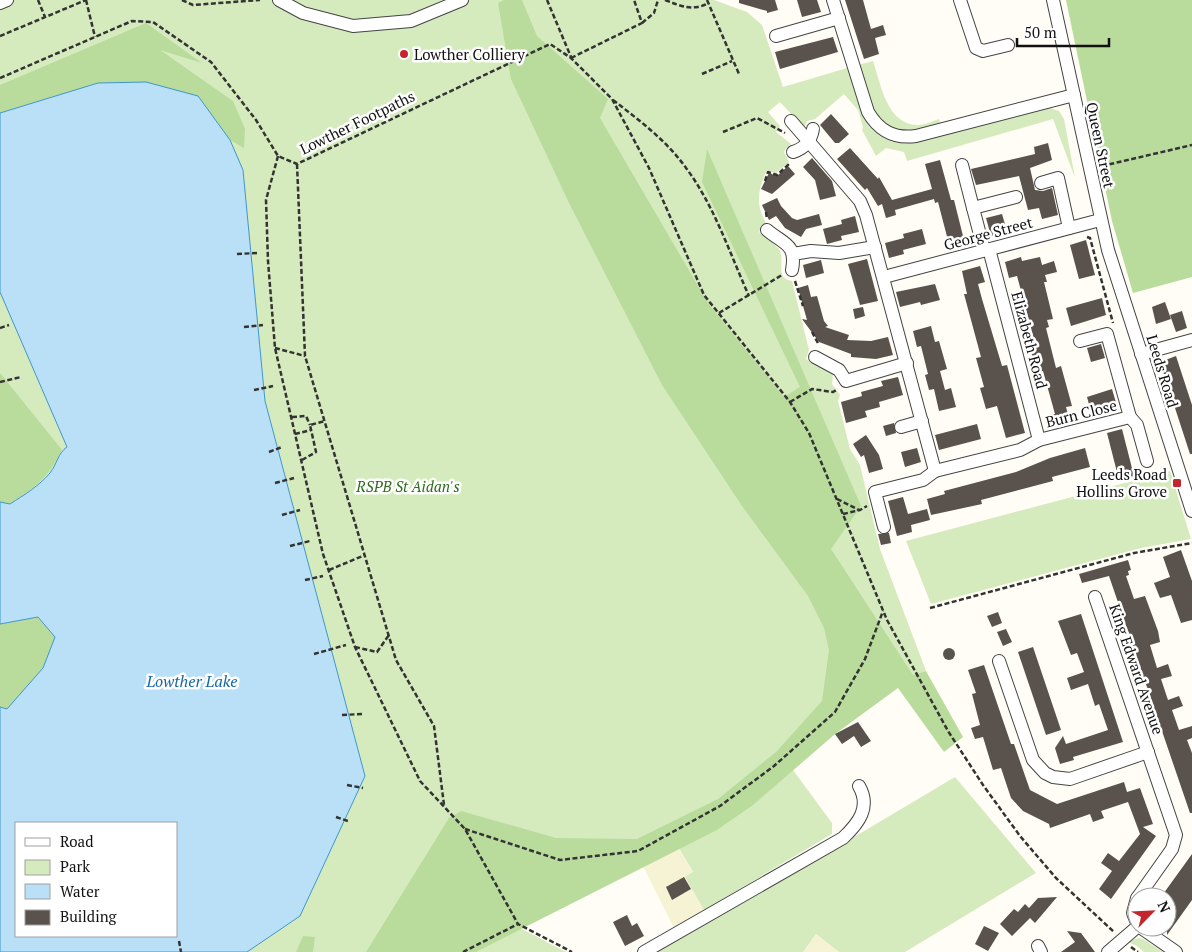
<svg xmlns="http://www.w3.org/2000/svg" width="1192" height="952" viewBox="0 0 1192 952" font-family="'PT Serif',serif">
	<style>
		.farmland { fill: #f6f3d4 }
		.green { fill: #d5ebbd; fill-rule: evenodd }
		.forest { fill: #b9dc9c }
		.water { fill: #b9e0f7; stroke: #3f96cf; fill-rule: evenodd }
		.building { fill: #5a524d }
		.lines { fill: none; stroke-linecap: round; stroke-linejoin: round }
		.minor-casing { stroke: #444; stroke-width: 14 }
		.path { stroke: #333; stroke-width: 2.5; stroke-dasharray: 5 2.5; stroke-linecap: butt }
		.minor { stroke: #fff; stroke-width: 12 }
		.poi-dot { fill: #c4262e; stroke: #fff; stroke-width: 2 }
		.labels { text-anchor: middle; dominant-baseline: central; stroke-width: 5; stroke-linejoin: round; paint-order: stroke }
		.poi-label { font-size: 15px; fill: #111; stroke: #fff; text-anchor: start }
		.street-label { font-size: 15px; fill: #111; stroke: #fff }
		.park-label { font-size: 15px; font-style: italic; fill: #2f6b1f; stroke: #fff }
		.water-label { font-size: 16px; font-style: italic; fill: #1768a6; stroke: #fff }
	</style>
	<rect width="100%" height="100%" fill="#fffdf5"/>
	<!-- farmland -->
	<g class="farmland">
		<path d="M 679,848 L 693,873 L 685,877 L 704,910 L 674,928 L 643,866 Z"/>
		<path d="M 816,934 L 839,952 L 803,952 Z"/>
	</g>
	<!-- green -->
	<g class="green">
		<path d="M 0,0 L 714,0 L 747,12 L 762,25 L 783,87 L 847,68 L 868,125 C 879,138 891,144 908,143 L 1050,108 L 1059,111 L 1064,119 L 1075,178 L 1053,119 L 907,161 L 904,152 L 886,148 L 876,156 L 862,130 L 863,127 L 858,110 L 844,94 L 815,119 L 807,121 L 804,128 L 780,102 L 768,112 L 780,126 L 776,132 L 791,144 L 787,147 L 784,152 L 789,162 L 776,173 L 767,170 C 758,189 755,204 766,223 L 759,232 C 765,237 773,242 778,248 C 787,259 773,278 792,281 L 809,350 L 806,359 L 833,374 L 832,384 L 840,395 L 838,401 L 850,449 L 860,465 L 880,549 L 926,671 L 913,675 L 835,734 L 793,770 L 832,823 L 832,834 L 704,910 L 685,877 L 693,872 L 679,848 L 520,928 L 566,952 L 0,952 ZM 16,823 L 176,823 L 176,936 L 16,936 Z"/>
		<path d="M 873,61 C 881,84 887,127 920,125 C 926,124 933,121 939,119 L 941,125 L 916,133 L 886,128 L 874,112 L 858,65 Z"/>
		<path d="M 1170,471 L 1191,539 L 1141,548 L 931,604 L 906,541 Z"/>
		<path d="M 955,777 L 1036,873 L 905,952 L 839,952 L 816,934 L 803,952 L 654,952 L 750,899 Z"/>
		<path d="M 1138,938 L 1143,939 L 1163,952 L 1144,952 L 1137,946 L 1128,942 Z"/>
	</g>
	<!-- forest -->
	<g class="forest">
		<path d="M 504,0 L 522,0 L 537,36 L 608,99 L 600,118 L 708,303 L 784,397 L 800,387 L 702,182 L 707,149 L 861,506 L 831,549 L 913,675 L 926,671 L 963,737 L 944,752 L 898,688 L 835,734 L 753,805 L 717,830 L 476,952 L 366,952 L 449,818 L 461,811 L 556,838 L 637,839 L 718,799 L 776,752 L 822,701 L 829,650 L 824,628 L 808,596 L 742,506 L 662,385 L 569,203 L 511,79 L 498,3 Z"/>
		<path d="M 1066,0 L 1192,0 L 1192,277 L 1133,293 L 1112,221 Z"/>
		<path d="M 146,23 L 202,63 L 160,50 L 233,101 L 245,129 L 244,148 L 230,140 L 198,96 L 98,83 L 0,113 L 0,85 Z"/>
		<path d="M 0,373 L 62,450 C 47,480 36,486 10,504 L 0,502 Z"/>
		<path d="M 38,617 L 55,637 L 43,668 L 7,709 L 0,707 L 0,624 Z"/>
		<path d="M 303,936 L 315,937 L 313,952 L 296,952 Z"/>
	</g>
	<!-- water -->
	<path class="water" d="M 146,82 L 198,96 L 230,140 L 243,170 L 265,401 L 365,776 L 300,916 L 247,952 L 0,952 L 0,707 L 7,709 L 43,668 L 55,637 L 38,617 L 0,624 L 0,502 L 10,504 C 24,495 39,486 50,473 C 57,464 58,453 67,447 L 0,292 L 0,113 L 98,83 ZM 16,823 L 176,823 L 176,936 L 16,936 Z"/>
	<!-- building -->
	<g class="building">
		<path d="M 739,0 L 775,0 L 778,10 L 767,13 L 767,11 L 739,3 Z"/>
		<path d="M 797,0 L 817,0 L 821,12 L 802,17 Z"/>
		<path d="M 845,0 L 863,0 L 871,29 L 883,25 L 886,35 L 875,38 L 879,54 L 864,59 Z"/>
		<path d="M 833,37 L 838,52 L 780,69 L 775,52 Z"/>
		<path d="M 831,114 L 849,134 L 839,143 L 835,143 L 820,125 Z"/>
		<path d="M 1048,143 L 1052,160 L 1030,168 L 1035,190 L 1043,191 L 1052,188 L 1058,215 L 1042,219 L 1039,208 L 1028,210 L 1019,176 L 976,185 L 971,169 L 1035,154 L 1034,147 Z"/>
		<path d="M 850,148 L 878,179 L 879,177 L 892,200 L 932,189 L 925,164 L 940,160 L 951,200 L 954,200 L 965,244 L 950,248 L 938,202 L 935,203 L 934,199 L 895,210 L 896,215 L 886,218 L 882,204 L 878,206 L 867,188 L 865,190 L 837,159 Z"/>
		<path d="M 812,158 L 832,181 L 836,196 L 820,200 L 815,180 L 803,167 Z"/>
		<path d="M 788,166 L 795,174 L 772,194 L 761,189 L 769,173 L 777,176 Z"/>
		<path d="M 777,198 L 781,206 L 792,218 L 797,220 L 819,214 L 822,225 L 806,229 L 801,237 L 785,228 L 776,216 L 769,220 L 762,205 Z"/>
		<path d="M 1002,214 L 1007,231 L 991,236 L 986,218 Z"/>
		<path d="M 855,216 L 859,232 L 841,236 L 842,240 L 827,244 L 823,229 L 842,224 L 841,220 Z"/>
		<path d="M 922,229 L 926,244 L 903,250 L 904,254 L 889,258 L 885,243 L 904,238 L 903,234 Z"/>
		<path d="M 1086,240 L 1095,275 L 1079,279 L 1070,245 Z"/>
		<path d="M 1021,257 L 1022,261 L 1040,257 L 1042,265 L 1054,261 L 1057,272 L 1045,275 L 1047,282 L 1044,282 L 1053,319 L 1047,320 L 1049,327 L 1046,328 L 1056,368 L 1061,366 L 1072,406 L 1066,407 L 1070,422 L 1051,427 L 1048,416 L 1055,414 L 1043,371 L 1037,373 L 1030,348 L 1028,341 L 1034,339 L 1023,298 L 1017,276 L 1009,278 L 1005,262 Z"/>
		<path d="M 867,259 L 878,301 L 860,305 L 848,264 Z"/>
		<path d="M 821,260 L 824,273 L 806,278 L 803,265 Z"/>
		<path d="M 980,266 L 985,282 L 978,284 L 982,299 L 1002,366 L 1007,365 L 1025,433 L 1006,438 L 997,406 L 986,409 L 980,388 L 984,387 L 976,358 L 981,357 L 964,294 L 967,294 L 962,271 Z"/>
		<path d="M 935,284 L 940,300 L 921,305 L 920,302 L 900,307 L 896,292 Z"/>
		<path d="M 808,285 L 811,297 L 817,296 L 824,321 L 828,326 L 825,327 L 849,335 L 847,340 L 871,341 L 888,337 L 893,355 L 876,359 L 851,357 L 851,354 L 819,342 L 802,319 L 807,320 L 798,288 Z"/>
		<path d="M 1102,298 L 1106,315 L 1071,326 L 1066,308 Z"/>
		<path d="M 1165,302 L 1171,319 L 1156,324 L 1152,307 Z"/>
		<path d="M 863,307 L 865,316 L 855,319 L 853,309 Z"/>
		<path d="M 1182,311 L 1187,328 L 1176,332 L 1170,315 Z"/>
		<path d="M 931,326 L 935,342 L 939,341 L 947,369 L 940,371 L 945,390 L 951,388 L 956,407 L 939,411 L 934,389 L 929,390 L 925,375 L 928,374 L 921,346 L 917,347 L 913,331 Z"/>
		<path d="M 1101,344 L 1105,358 L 1091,362 L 1087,348 Z"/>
		<path d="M 1176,356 L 1192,405 L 1192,454 L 1190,454 L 1160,362 Z"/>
		<path d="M 898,377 L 903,395 L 879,402 L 880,407 L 865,411 L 867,417 L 846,423 L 841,402 L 862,396 L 861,392 L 883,386 L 881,381 Z"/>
		<path d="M 1112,389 L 1117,406 L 1098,411 L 1097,406 L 1090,408 L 1087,397 Z"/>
		<path d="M 894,423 L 896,433 L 886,436 L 883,426 Z"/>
		<path d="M 977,424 L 981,439 L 939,450 L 935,435 Z"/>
		<path d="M 1122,429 L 1134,476 L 1119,480 L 1107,433 Z"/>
		<path d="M 866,435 L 879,455 L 883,469 L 869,473 L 864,455 L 861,457 L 853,444 Z"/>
		<path d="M 917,448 L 921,462 L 905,467 L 901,452 Z"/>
		<path d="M 1085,448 L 1090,467 L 1052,477 L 1053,481 L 981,500 L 982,504 L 931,515 L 927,499 L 945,494 L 944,491 L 1016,472 L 1050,458 Z"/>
		<path d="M 903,497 L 908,514 L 927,509 L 930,520 L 911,525 L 912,532 L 897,536 L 888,501 Z"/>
		<path d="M 889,533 L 891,543 L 881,545 L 878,534 Z"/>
		<path d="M 1181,550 L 1192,581 L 1192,620 L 1181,623 L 1171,595 L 1160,598 L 1154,583 L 1170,577 L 1163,557 Z"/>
		<path d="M 1128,560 L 1131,570 L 1128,571 L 1129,575 L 1126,576 L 1134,599 L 1145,596 L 1158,631 L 1160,642 L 1150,645 L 1157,668 L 1168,664 L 1172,676 L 1161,679 L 1168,700 L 1179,696 L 1183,706 L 1172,710 L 1179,730 L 1192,726 L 1192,738 L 1187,740 L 1192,753 L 1192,813 L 1190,813 L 1109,576 L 1082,583 L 1079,574 Z"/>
		<path d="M 998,612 L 1002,623 L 992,627 L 987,616 Z"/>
		<path d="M 1081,614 L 1123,742 L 1073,757 L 1074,760 L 1060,764 L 1055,748 L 1063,736 L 1066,744 L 1108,730 L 1099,704 L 1095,706 L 1088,684 L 1071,690 L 1067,678 L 1084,672 L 1077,653 L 1071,655 L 1058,621 Z"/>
		<path d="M 1006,629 L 1012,642 L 1003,646 L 997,632 Z"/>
		<path d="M 1033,647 L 1061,730 L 1046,735 L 1018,652 Z"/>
		<circle cx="949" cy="654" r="6"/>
		<path d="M 984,665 L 1011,744 L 1014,744 L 1030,790 L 1057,804 L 1124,782 L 1127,792 L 1140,788 L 1153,824 L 1143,827 L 1156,836 L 1111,899 L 1099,889 L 1112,871 L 1101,863 L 1108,853 L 1119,861 L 1140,834 L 1128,802 L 1101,811 L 1104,818 L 1093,822 L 1090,814 L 1050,828 L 1049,824 L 1023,811 L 1011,798 L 1001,768 L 993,770 L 983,737 L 975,739 L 971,728 L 980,725 L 972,694 L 976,693 L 968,670 Z"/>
		<path d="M 858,722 L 871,741 L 861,747 L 854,736 L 842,744 L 835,734 Z"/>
		<path d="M 1192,854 L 1192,900 L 1167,935 L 1167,897 L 1161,897 Z"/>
		<path d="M 684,877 L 691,889 L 672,900 L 666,887 Z"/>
		<path d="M 1057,897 L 1035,923 L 1030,918 L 1012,936 L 1000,924 L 1014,909 L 1018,912 L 1025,904 L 1029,908 L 1038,898 Z"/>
		<path d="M 627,915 L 632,926 L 637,923 L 644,936 L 625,946 L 613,922 Z"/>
		<path d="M 984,926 L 999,933 L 988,951 L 975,944 Z"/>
		<path d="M 1067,931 L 1081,933 L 1095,952 L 1061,952 L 1075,942 Z"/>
	</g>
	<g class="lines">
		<defs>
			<g id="minor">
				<path d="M 279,0 L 303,13 L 353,26 L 411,21 L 462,0"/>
				<path d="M 833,0 L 868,112 C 879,131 894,139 916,136 L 1074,95"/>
				<path d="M 960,0 L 976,48 L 983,51 L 1008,45"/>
				<path d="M 1053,0 L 1108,250 L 1192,511"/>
				<path d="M 0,3 L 7,0"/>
				<path d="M 776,36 L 839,18"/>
				<path d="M 791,121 L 860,201 L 866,215 L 935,471"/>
				<path d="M 793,152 C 805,148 811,141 813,129"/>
				<path d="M 962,165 L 973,208"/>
				<path d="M 1041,183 L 1058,178 L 1069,228"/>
				<path d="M 767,230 C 783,244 797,243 792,270"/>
				<path d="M 989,249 L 1039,440"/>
				<path d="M 984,250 L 973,208 L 1016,197"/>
				<path d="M 793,254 L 811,251 L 839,253 L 875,247"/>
				<path d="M 884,277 L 1100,220"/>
				<path d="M 1080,341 L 1107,334 L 1130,417"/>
				<path d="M 1141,354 L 1192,340"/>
				<path d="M 815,357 L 839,370 L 846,381 L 907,363"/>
				<path d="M 901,427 L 922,421"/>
				<path d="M 884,527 L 875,492 L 923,480 L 935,471 L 1020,450 L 1039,440 L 1130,417 L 1137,425 L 1147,461"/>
				<path d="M 1095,597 L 1176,835 L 1172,849 L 1138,897"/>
				<path d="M 999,661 L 1033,760 L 1045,773 L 1053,777 L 1070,779 L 1148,752"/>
				<path d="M 1137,898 L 1133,913 L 1137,923"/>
				<path d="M 1140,927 L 1176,952"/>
				<path d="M 1038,946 L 1041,952"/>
				<path d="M 644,952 L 843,838 C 859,823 871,807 859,786"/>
				<path d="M 1108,952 L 1137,927"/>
			</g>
		</defs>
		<!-- minor casing -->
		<use href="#minor" class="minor-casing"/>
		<!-- path -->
		<g class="path">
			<path d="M 38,0 L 45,17"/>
			<path d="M 86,0 L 95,37"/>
			<path d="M 182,0 L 193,5 L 260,0"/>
			<path d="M 547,0 L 571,57"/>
			<path d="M 665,0 C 681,6 691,11 707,4"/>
			<path d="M 707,0 L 739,74"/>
			<path d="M 642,23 L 654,13 L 658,0"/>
			<path d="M 0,36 L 86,0"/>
			<path d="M 571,58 L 642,23 L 634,0"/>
			<path d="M 702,74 L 732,61"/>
			<path d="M 0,78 L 132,21 L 153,22 L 211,62 L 256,120 L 278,156 L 297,164 L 550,44 L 571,58 L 612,99 L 649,168 L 704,295 L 790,402 L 809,433 L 887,620 L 948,731 L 983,785 L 1020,836 L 1056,878 L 1114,932"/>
			<path d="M 613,100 C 639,120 667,141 686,168 C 714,205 730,254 749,296"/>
			<path d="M 723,132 L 757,118 L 785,133"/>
			<path d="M 278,156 L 266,200 L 268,261 L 275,348 L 323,554 L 355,647 L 420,781 L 465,829 L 518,924 L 572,952"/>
			<path d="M 297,164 L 305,356 L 396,660 L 434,726 L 444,805"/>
			<path d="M 1102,166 L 1192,145"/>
			<path d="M 765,181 L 768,172 L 777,175 L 789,164"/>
			<path d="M 766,212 L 767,219"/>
			<path d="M 1087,237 L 1090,238 L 1113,323"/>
			<path d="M 237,254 L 257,253"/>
			<path d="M 795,281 L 803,306"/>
			<path d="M 719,313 L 782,275"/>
			<path d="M 244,327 L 263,325"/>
			<path d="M 0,328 L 9,325"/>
			<path d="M 812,332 L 819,345"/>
			<path d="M 275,348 L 305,356"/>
			<path d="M 0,382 L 21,377"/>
			<path d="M 254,390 L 273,386"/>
			<path d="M 790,402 L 812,389 L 833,392 L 838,389"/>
			<path d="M 292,417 L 306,416 L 310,425"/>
			<path d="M 295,434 L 311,430"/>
			<path d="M 269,452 L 282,447"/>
			<path d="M 302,460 L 316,452 L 310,425 L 325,421"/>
			<path d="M 275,483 L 294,478"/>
			<path d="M 837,499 L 859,510"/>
			<path d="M 843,514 L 860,510 L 867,506"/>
			<path d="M 282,515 L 300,510"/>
			<path d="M 290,546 L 310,541"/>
			<path d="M 329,570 L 365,555"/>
			<path d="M 305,580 L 323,576"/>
			<path d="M 930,608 L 1134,553 L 1192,543"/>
			<path d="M 355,647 L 377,652 L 389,635"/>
			<path d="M 314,654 L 346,645"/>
			<path d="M 342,715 L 362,714"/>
			<path d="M 347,785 L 363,788"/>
			<path d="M 336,817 L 348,821"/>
			<path d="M 465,829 L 560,860 L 638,851 L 720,806 L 774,766 L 835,712 L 865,659 L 883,611"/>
			<path d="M 179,941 L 181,952"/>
			<path d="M 1131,947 L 1138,952"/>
			<path d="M 463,952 L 518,924"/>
		</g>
		<!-- minor -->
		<use href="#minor" class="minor"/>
	</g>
	<!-- markers -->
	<g class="poi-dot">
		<circle cx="404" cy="54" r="5"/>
		<rect x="1172" y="478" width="10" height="10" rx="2.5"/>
	</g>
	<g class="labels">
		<!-- poi labels -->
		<g class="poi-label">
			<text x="414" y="54">Lowther Colliery</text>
			<text x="1167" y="474" text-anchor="end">Leeds Road<tspan x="1167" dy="17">Hollins Grove</tspan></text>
		</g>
		<!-- street labels -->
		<g class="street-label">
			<text transform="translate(357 122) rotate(-26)">Lowther Footpaths</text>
			<text transform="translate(1101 145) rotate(78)">Queen Street</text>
			<text transform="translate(988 233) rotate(-15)">George Street</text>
			<text transform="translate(1030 340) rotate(75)">Elizabeth Road</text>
			<text transform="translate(1163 371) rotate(73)">Leeds Road</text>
			<text transform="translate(1081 413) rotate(-14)">Burn Close</text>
			<text transform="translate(1137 669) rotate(71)">King Edward Avenue</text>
		</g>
		<!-- park labels -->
		<g class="park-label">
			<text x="408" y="486">RSPB St Aidan's</text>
		</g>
		<!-- water labels -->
		<g class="water-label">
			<text x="192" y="681">Lowther Lake</text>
		</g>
	</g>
	<!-- legend -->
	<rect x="15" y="822" width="162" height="115" fill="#ffffff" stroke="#a0a0a0"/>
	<rect x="25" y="838" width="25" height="8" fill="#ffffff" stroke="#a0a0a0"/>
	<text x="60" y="847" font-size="15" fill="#111111">Road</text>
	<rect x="25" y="860" width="25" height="15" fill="#d5ebbd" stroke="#a0a0a0"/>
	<text x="60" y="872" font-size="15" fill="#111111">Park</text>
	<rect x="25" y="884" width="25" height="15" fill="#b9e0f7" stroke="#a0a0a0"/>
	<text x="60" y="897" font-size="15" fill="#111111">Water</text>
	<rect x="25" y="910" width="25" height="15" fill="#5a524d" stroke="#a0a0a0"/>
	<text x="60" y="922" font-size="15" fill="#111111">Building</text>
	<!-- north arrow -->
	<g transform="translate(1152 912) rotate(66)"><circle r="24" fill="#ffffff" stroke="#a0a0a0"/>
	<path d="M0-4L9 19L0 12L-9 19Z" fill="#c4262e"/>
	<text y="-8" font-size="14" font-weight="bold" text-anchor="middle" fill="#111111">N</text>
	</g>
	<!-- scale -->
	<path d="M1017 38v8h92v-8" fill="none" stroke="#111111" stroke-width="2.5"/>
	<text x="1024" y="38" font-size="15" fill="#111111" stroke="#ffffff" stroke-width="4" paint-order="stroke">50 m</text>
</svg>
